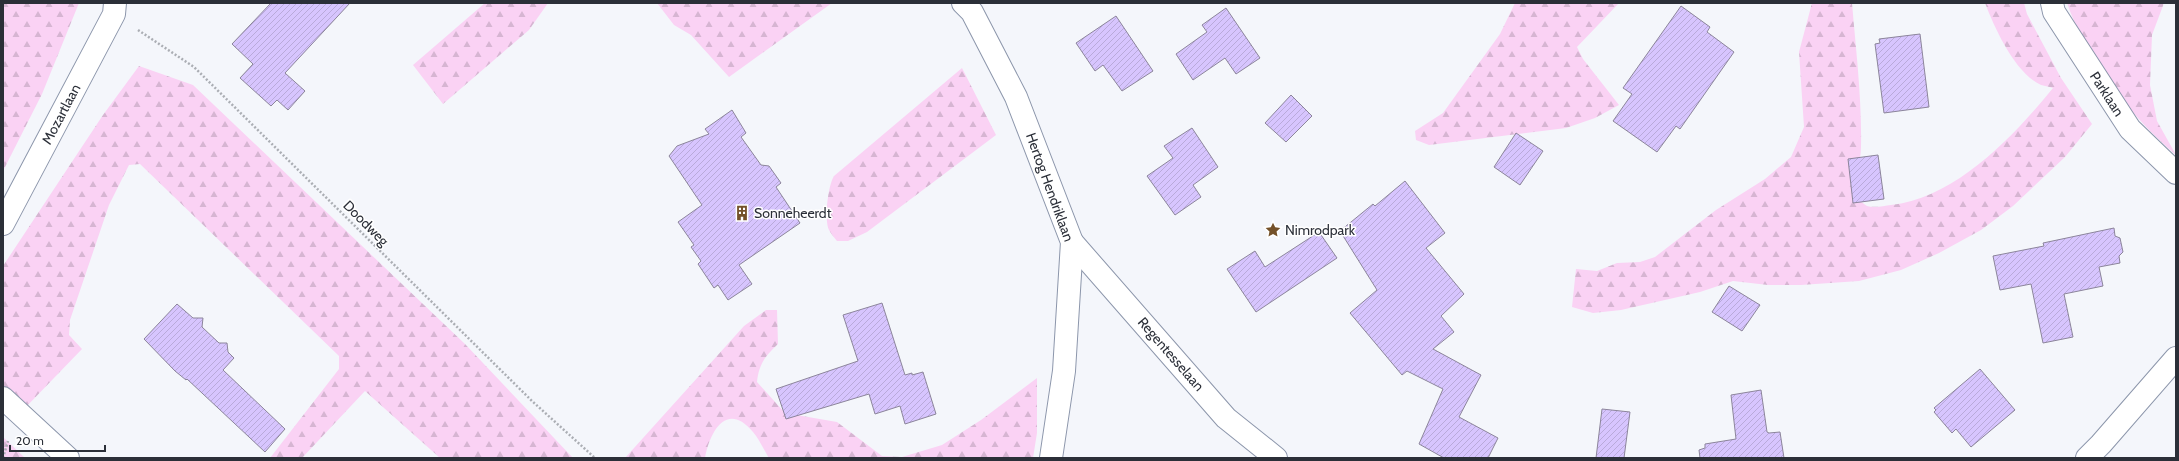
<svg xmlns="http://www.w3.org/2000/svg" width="2179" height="461" viewBox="0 0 2179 461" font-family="Cabin,sans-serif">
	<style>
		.forest { fill: url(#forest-firs) }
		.building { fill: url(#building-hatch); stroke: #8c859b }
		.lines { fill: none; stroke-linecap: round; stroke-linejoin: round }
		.street-casing { stroke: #8c96ab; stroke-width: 24 }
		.path { stroke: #abaeb4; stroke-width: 2.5; stroke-dasharray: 2 2; stroke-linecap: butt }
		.street { stroke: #fff; stroke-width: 22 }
		.labels { text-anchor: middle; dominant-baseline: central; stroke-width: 3; stroke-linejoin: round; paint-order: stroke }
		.street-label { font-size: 14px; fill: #2b2f38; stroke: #fff }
		.poi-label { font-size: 14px; fill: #2b2f38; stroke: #fff; text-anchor: start }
	</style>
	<defs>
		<pattern id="forest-firs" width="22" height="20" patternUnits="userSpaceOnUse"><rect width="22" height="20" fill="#fad2f4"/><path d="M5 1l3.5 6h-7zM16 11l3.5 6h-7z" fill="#d6b5d2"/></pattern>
		<pattern id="building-hatch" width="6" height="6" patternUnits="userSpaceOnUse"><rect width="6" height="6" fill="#d7c5fe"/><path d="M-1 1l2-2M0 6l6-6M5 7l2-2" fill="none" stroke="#b9aada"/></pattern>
	</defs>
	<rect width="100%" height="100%" fill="#f4f6fb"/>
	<!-- forest -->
	<g class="forest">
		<path d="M 3,3 L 79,3 L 42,94 L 3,171 Z"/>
		<path d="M 485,3 L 548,3 L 529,30 L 443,104 L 413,65 Z"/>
		<path d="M 657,3 L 832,3 L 729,77 L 691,35 L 674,25 Z"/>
		<path d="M 1515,3 L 1619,3 L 1577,47 L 1583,59 L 1619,105 L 1595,118 L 1566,128 L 1429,145 L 1416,140 L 1415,131 L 1443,113 L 1500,34 Z"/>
		<path d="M 1812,3 L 1852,3 C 1856,51 1862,99 1861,147 C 1861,164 1853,178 1855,196 C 1859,199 1863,204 1867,206 C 1874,208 1884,206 1891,205 C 1956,198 2014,136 2053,88 C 2050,87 2045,86 2041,85 C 2015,73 1995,29 1985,3 L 2024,3 L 2027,14 L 2061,78 L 2092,124 L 2065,157 L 2013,206 L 1981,230 L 1939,253 L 1901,270 L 1859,281 L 1801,285 L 1768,285 L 1733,281 L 1700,292 L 1621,310 L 1593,313 L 1572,307 L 1576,269 L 1597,271 L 1617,263 L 1640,262 L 1655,257 L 1716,210 L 1765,179 L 1791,157 L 1804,127 L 1799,52 Z"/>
		<path d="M 2067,3 L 2164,3 L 2152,35 L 2150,85 L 2157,121 L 2176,155 C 2130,116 2087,60 2067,3 Z"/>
		<path d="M 139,66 L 193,85 L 465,344 L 573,458 L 440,458 L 365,391 L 302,458 L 270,458 L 339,369 L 339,356 L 140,164 L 129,165 L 109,205 L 70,320 L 69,335 L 82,349 L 25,408 L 3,387 L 3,266 L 103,115 Z"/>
		<path d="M 962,68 L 996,135 L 867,232 L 848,241 L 837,241 C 834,237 831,234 829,230 C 824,219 828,185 834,176 Z"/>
		<path d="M 766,310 L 777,310 L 778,344 C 765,356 759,364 757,382 L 785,413 L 837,422 L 882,456 L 902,457 L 942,445 L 981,420 L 1037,378 L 1037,433 L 1033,458 L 769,458 C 764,450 759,439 753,432 C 727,401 710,431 705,458 L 625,458 L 744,326 Z"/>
		<path d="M 3,437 L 25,458 L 3,458 Z"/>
	</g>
	<!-- building -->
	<g class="building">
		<path d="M 271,3 L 350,3 L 285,73 L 305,91 L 288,110 L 277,100 L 271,106 L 240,78 L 253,64 L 232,44 Z"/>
		<path d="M 1681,6 L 1710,27 L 1707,32 L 1734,52 L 1680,129 L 1676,126 L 1657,152 L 1613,121 L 1632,94 L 1623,88 Z"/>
		<path d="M 1226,8 L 1260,58 L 1236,74 L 1225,58 L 1193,80 L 1176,54 L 1207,32 L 1202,25 Z"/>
		<path d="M 1116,16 L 1153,71 L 1122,91 L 1103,65 L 1095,71 L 1076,43 Z"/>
		<path d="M 1920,34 L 1929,107 L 1884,113 L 1875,44 L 1880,43 L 1879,39 Z"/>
		<path d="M 1291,95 L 1312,116 L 1286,142 L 1265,123 Z"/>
		<path d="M 732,110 L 746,133 L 741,137 L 761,165 L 769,166 L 781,183 L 776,187 L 800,223 L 739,265 L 752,284 L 728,300 L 718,285 L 714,288 L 698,264 L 701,261 L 691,247 L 694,245 L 678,222 L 702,205 L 669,156 L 677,146 L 709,134 L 705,129 Z"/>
		<path d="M 1192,128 L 1218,167 L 1193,185 L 1201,197 L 1175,215 L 1147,176 L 1173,158 L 1164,146 Z"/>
		<path d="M 1516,133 L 1543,151 L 1520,185 L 1494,167 Z"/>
		<path d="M 1878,155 L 1884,199 L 1853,203 L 1848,159 Z"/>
		<path d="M 1405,181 L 1445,233 L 1426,248 L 1464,294 L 1441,316 L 1454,332 L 1433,349 L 1481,375 L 1459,417 L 1498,438 L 1488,458 L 1444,458 L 1419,444 L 1443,389 L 1407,371 L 1402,375 L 1350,313 L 1377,290 L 1340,231 L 1373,204 L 1375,206 Z"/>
		<path d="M 2114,228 L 2115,236 L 2120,238 L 2123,252 L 2119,256 L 2120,263 L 2099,267 L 2103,286 L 2064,294 L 2073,337 L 2043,343 L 2031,284 L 2000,290 L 1993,256 L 2044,246 L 2043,243 Z"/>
		<path d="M 1319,232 L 1337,258 L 1256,312 L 1227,269 L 1255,251 L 1265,267 Z"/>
		<path d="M 1729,286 L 1760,305 L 1742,331 L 1712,312 Z"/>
		<path d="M 882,303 L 905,375 L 912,373 L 912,375 L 923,372 L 936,414 L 905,424 L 900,406 L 875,414 L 869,394 L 786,419 L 776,389 L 858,361 L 843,315 Z"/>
		<path d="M 177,304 L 193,318 L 203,318 L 202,327 L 219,343 L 227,343 L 228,352 L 234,358 L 223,370 L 285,429 L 265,452 L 187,379 L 186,380 L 175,371 L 144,339 Z"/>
		<path d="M 1980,369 L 2015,410 L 1971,447 L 1956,429 L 1952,433 L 1934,412 L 1936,410 L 1934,408 Z"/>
		<path d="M 1761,390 L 1767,432 L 1769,433 L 1780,432 L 1784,458 L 1700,458 L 1699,450 L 1705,448 L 1705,444 L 1736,439 L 1731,395 Z"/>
		<path d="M 1602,409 L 1630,412 L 1624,458 L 1596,458 Z"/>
	</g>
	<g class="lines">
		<defs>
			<g id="street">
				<path d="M 963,3 L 972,12 L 1016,97 L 1072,242 L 1064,371 L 1051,458"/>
				<path d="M 2052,3 L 2054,12 L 2130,129 L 2176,173"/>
				<path d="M 3,224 L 114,14 L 115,3"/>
				<path d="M 1072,242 L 1226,418 L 1276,458"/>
				<path d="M 3,398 L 68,458"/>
				<path d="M 2087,458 L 2101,444 L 2176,358"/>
			</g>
		</defs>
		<!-- street casing -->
		<use href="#street" class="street-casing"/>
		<!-- path -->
		<g class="path">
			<path d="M 138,30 L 194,67 L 532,401 L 595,458"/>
			<path d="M 3,458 L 8,441"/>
		</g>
		<!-- street -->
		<use href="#street" class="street"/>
	</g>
	<!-- icons -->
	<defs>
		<symbol id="building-bare" viewBox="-9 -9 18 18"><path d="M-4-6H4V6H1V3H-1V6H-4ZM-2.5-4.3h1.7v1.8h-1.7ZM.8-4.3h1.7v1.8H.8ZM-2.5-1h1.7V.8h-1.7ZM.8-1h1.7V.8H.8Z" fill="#745129" stroke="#fff" stroke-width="2.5" paint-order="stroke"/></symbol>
		<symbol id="sight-bare" viewBox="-9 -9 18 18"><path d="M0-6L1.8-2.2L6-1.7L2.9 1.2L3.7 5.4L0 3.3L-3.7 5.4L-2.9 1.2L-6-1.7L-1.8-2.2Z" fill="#745129" stroke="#fff" stroke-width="2.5" paint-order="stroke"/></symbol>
	</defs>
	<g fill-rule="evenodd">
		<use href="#building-bare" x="731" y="202" width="22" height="22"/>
		<use href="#sight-bare" x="1262" y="219" width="22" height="22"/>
	</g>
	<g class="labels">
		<!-- street labels -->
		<g class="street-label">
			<text transform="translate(2107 94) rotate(57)">Parklaan</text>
			<text transform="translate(61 114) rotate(-62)">Mozartlaan</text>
			<text transform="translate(1050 187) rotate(70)">Hertog Hendriklaan</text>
			<text transform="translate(366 223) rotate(45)">Doodweg</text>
			<text transform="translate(1171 354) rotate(49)">Regentesselaan</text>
		</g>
		<!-- poi labels -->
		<g class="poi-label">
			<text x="754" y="213">Sonneheerdt</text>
			<text x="1285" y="230">Nimrodpark</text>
		</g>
	</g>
	<!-- border -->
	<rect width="2179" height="461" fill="none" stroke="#2b2f38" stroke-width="8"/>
	<!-- scale -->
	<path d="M10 445v6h95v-6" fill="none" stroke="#2b2f38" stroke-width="2"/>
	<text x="16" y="445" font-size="12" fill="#2b2f38" stroke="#ffffff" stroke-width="3" paint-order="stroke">20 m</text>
</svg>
